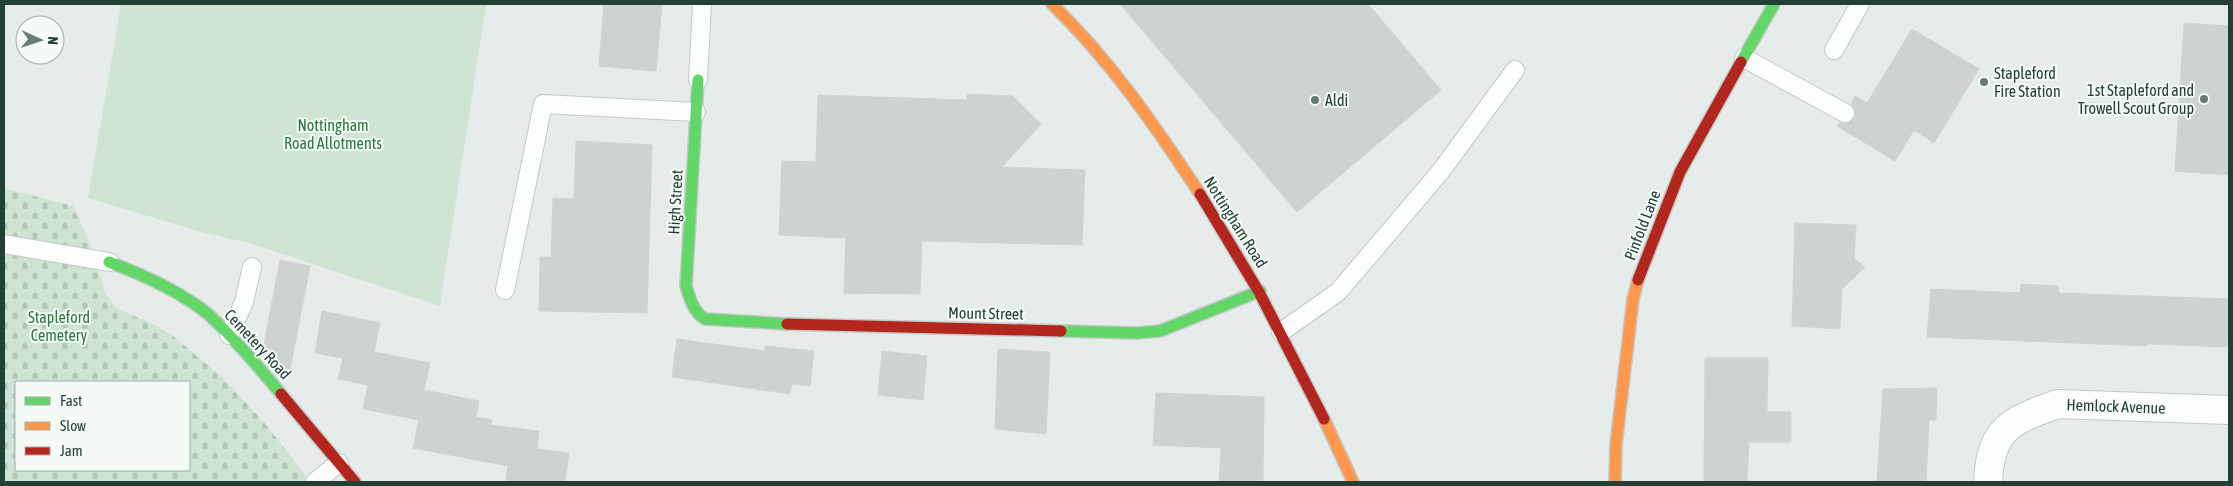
<svg xmlns="http://www.w3.org/2000/svg" width="2233" height="486" viewBox="0 0 2233 486" font-family="'Asap Condensed',sans-serif">
	<style>
		.cemetery { fill: url(#cemetery-stones); fill-rule: evenodd }
		.garden { fill: #cfe5d3 }
		.building { fill: #cdd3d0; stroke: #cfd5d2 }
		.lines { fill: none; stroke-linecap: round; stroke-linejoin: round }
		.lane-casing { stroke: #c3c9c6; stroke-width: 20 }
		.street-casing { stroke: #c3c9c6; stroke-width: 30 }
		.fast-casing { stroke: #c2c9c6; stroke-width: 14 }
		.slow-casing { stroke: #c2c9c6; stroke-width: 14 }
		.jam-casing { stroke: #c2c9c6; stroke-width: 14 }
		.lane { stroke: #fbfcfc; stroke-width: 18 }
		.street { stroke: #fbfcfc; stroke-width: 28 }
		.fast { stroke: #63d668; stroke-width: 11 }
		.slow { stroke: #ff974d; stroke-width: 11 }
		.jam { stroke: #b3261e; stroke-width: 11 }
		.poi-dot { fill: #677c73; stroke: #f5faf7; stroke-width: 2 }
		.labels { text-anchor: middle; dominant-baseline: central; stroke-width: 4; stroke-linejoin: round; paint-order: stroke }
		.poi-label { font-size: 16px; fill: #234034; stroke: #f5faf7; text-anchor: start }
		.park-label { font-size: 16px; fill: #2b783f; stroke: #f5faf7 }
		.street-label { font-size: 16px; fill: #234034; stroke: #f5faf7 }
	</style>
	<defs>
		<pattern id="cemetery-stones" width="16" height="16" patternUnits="userSpaceOnUse" patternTransform="scale(1.25)"><rect width="16" height="16" fill="#cfe5d3"/><path d="M2 7V4a2 2 0 0 1 4 0v3zM10 15v-3a2 2 0 0 1 4 0v3z" fill="#b1c6b6"/></pattern>
	</defs>
	<rect width="100%" height="100%" fill="#e6ece9"/>
	<!-- cemetery -->
	<path class="cemetery" d="M 4,188 L 73,206 L 94,253 L 104,291 L 116,308 L 155,325 L 173,336 L 221,376 L 263,421 L 311,482 L 4,482 ZM 16,382 L 189,382 L 189,470 L 16,470 Z"/>
	<!-- garden -->
	<path class="garden" d="M 121,4 L 486,4 L 440,306 L 253,244 L 205,233 L 88,198 Z"/>
	<!-- building -->
	<g class="building">
		<path d="M 604,4 L 662,4 L 656,71 L 599,66 Z"/>
		<path d="M 1120,4 L 1368,4 L 1441,90 L 1297,212 Z"/>
		<path d="M 2184,23 L 2229,26 L 2229,175 L 2175,171 Z"/>
		<path d="M 1912,29 L 1979,69 L 1934,143 L 1914,130 L 1895,161 L 1837,126 L 1840,122 L 1846,124 L 1854,118 L 1856,112 L 1851,104 L 1855,96 L 1867,103 Z"/>
		<path d="M 967,94 L 1013,96 L 1041,124 L 1002,167 L 1085,170 L 1082,245 L 922,241 L 920,294 L 844,293 L 846,238 L 779,235 L 782,161 L 816,162 L 818,95 L 967,100 Z"/>
		<path d="M 576,141 L 652,145 L 647,313 L 539,311 L 540,257 L 551,257 L 553,198 L 574,199 Z"/>
		<path d="M 1795,223 L 1856,225 L 1854,258 L 1865,267 L 1842,289 L 1840,329 L 1792,326 Z"/>
		<path d="M 280,260 L 310,266 L 290,370 L 280,368 L 263,350 Z"/>
		<path d="M 2021,284 L 2059,286 L 2059,293 L 2229,299 L 2227,347 L 2147,344 L 2147,346 L 1927,337 L 1931,289 L 2020,293 Z"/>
		<path d="M 322,311 L 380,323 L 374,352 L 430,363 L 424,390 L 479,401 L 476,417 L 492,420 L 491,425 L 539,431 L 537,449 L 569,453 L 565,482 L 506,482 L 508,466 L 413,448 L 419,420 L 363,409 L 368,385 L 338,379 L 343,358 L 315,353 Z"/>
		<path d="M 677,339 L 765,351 L 765,346 L 814,351 L 810,386 L 792,384 L 790,394 L 672,377 Z"/>
		<path d="M 998,349 L 1050,352 L 1046,434 L 995,429 Z"/>
		<path d="M 882,351 L 927,356 L 923,400 L 878,395 Z"/>
		<path d="M 1705,358 L 1768,358 L 1767,412 L 1791,412 L 1791,442 L 1749,442 L 1747,482 L 1704,482 Z"/>
		<path d="M 1937,388 L 1936,420 L 1929,420 L 1926,482 L 1877,482 L 1883,389 Z"/>
		<path d="M 1156,393 L 1264,397 L 1263,482 L 1219,482 L 1221,448 L 1153,445 Z"/>
	</g>
	<g class="lines">
		<defs>
			<g id="lane">
				<path d="M 1834,50 L 1860,4"/>
				<path d="M 1744,58 L 1845,113"/>
				<path d="M 698,80 L 702,5"/>
				<path d="M 4,244 L 109,262"/>
				<path d="M 505,290 L 543,104 L 696,112"/>
				<path d="M 1281,332 L 1338,292 L 1441,171 L 1515,70"/>
				<path d="M 229,335 L 244,302 L 252,267"/>
				<path d="M 315,482 L 339,463"/>
			</g>
			<path id="street" d="M 1988,482 C 1990,429 2011,420 2058,404 L 2229,410"/>
			<g id="fast">
				<path d="M 1741,62 L 1774,4"/>
				<path d="M 698,80 L 686,286 C 690,299 693,311 705,319 L 787,324"/>
				<path d="M 109,262 C 141,274 181,292 208,314 C 234,338 258,366 281,394"/>
				<path d="M 1061,331 L 1137,333 L 1160,331 L 1260,291"/>
			</g>
			<g id="slow">
				<path d="M 1052,4 C 1110,60 1156,127 1200,194"/>
				<path d="M 1324,419 L 1353,482"/>
				<path d="M 1615,482 L 1616,445 L 1633,299 L 1638,280"/>
			</g>
			<g id="jam">
				<path d="M 1200,194 L 1259,292 L 1324,419"/>
				<path d="M 1638,280 L 1680,172 L 1741,62"/>
				<path d="M 787,324 L 1061,331"/>
				<path d="M 281,394 L 355,482"/>
			</g>
		</defs>
		<!-- lane casing -->
		<use href="#lane" class="lane-casing"/>
		<!-- street casing -->
		<use href="#street" class="street-casing"/>
		<!-- fast casing -->
		<use href="#fast" class="fast-casing"/>
		<!-- slow casing -->
		<use href="#slow" class="slow-casing"/>
		<!-- jam casing -->
		<use href="#jam" class="jam-casing"/>
		<!-- lane -->
		<use href="#lane" class="lane"/>
		<!-- street -->
		<use href="#street" class="street"/>
		<!-- fast -->
		<use href="#fast" class="fast"/>
		<!-- slow -->
		<use href="#slow" class="slow"/>
		<!-- jam -->
		<use href="#jam" class="jam"/>
	</g>
	<!-- markers -->
	<g class="poi-dot">
		<circle cx="1984" cy="82" r="5"/>
		<circle cx="2204" cy="99" r="5"/>
		<circle cx="1315" cy="100" r="5"/>
	</g>
	<g class="labels">
		<!-- poi labels -->
		<g class="poi-label">
			<text x="1994" y="73">Stapleford<tspan x="1994" dy="18">Fire Station</tspan></text>
			<text x="2194" y="90" text-anchor="end">1st Stapleford and<tspan x="2194" dy="18">Trowell Scout Group</tspan></text>
			<text x="1325" y="100">Aldi</text>
		</g>
		<!-- park labels -->
		<g class="park-label">
			<text x="333" y="125">Nottingham<tspan x="333" dy="18">Road Allotments</tspan></text>
			<text x="59" y="317">Stapleford<tspan x="59" dy="18">Cemetery</tspan></text>
		</g>
		<!-- street labels -->
		<g class="street-label">
			<text transform="translate(675 202) rotate(-87)">High Street</text>
			<text transform="translate(1236 222) rotate(58)">Nottingham Road</text>
			<text transform="translate(1642 225) rotate(-69)">Pinfold Lane</text>
			<text transform="translate(986 313) rotate(1)">Mount Street</text>
			<text transform="translate(258 344) rotate(47)">Cemetery Road</text>
			<text transform="translate(2116 406) rotate(2)">Hemlock Avenue</text>
		</g>
	</g>
	<!-- border -->
	<rect width="2233" height="486" fill="none" stroke="#234034" stroke-width="10"/>
	<!-- legend -->
	<rect x="15" y="381" width="175" height="90" fill="#f5faf7" stroke="#a1b0a9"/>
	<rect x="25" y="397" width="25" height="8" fill="#63d668" stroke="#a1b0a9"/>
	<text x="60" y="406" font-size="15" fill="#234034">Fast</text>
	<rect x="25" y="422" width="25" height="8" fill="#ff974d" stroke="#a1b0a9"/>
	<text x="60" y="431" font-size="15" fill="#234034">Slow</text>
	<rect x="25" y="447" width="25" height="8" fill="#b3261e" stroke="#a1b0a9"/>
	<text x="60" y="456" font-size="15" fill="#234034">Jam</text>
	<!-- north arrow -->
	<g transform="translate(40 40) rotate(93)"><circle r="24" fill="#f5faf7" stroke="#a1b0a9"/>
	<path d="M0-4L9 19L0 12L-9 19Z" fill="#677c73"/>
	<text y="-8" font-size="14" font-weight="bold" text-anchor="middle" fill="#234034">N</text>
	</g>
</svg>
